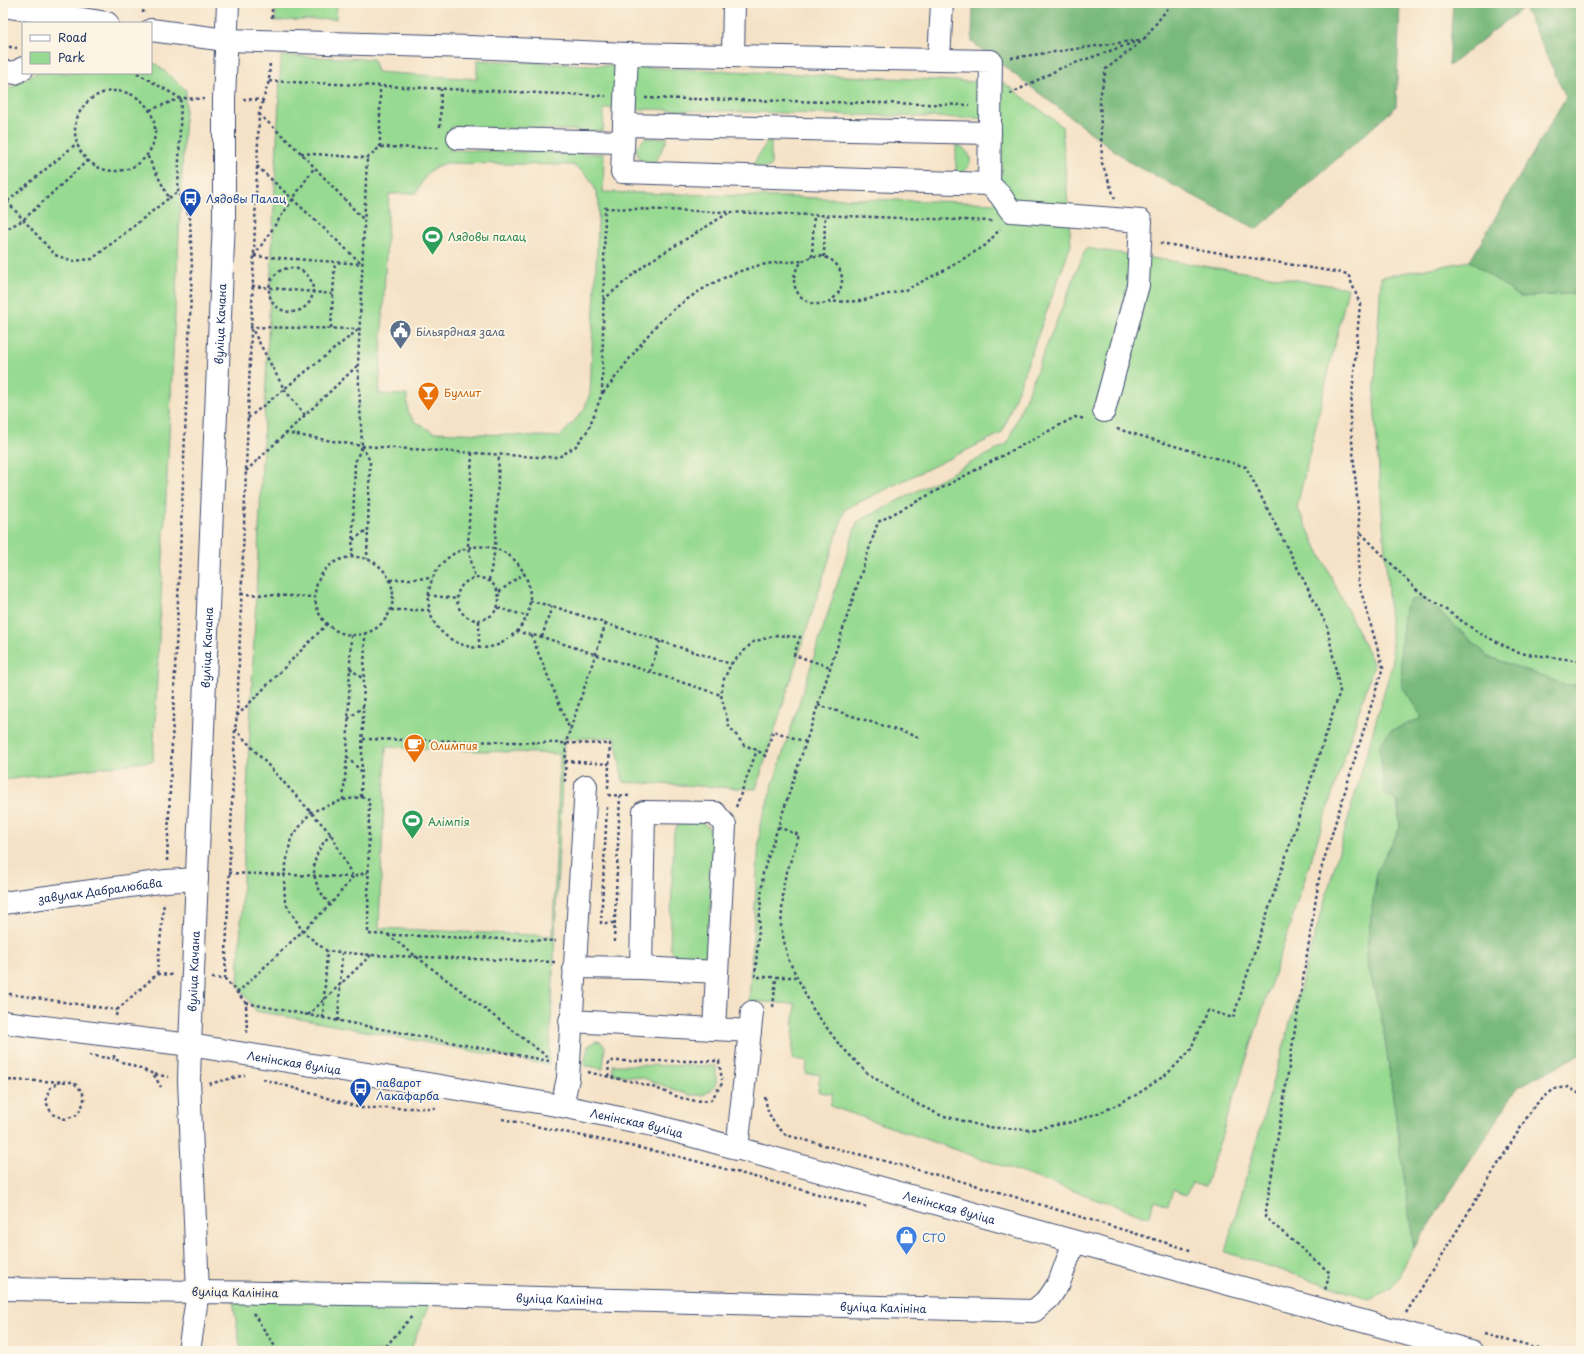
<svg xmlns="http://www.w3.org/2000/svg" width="1584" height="1354" viewBox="0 0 1584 1354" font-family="'Playpen Sans',sans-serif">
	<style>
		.green { fill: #97da91; stroke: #598478; fill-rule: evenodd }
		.forest { fill: #79ba7b; stroke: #4a746c }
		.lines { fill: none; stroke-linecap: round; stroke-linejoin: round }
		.minor-casing { stroke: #3c4a6e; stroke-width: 24 }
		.major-casing { stroke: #3c4a6e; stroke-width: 24 }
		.path { stroke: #3c4a6e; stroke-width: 2.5; stroke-dasharray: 3 3; stroke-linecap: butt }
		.minor { stroke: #fff; stroke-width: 22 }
		.major { stroke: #fff; stroke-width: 22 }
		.labels { text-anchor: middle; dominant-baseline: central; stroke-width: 4; stroke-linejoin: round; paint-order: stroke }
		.transit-label { font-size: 11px; fill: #164399; stroke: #fcf5e5; text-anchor: start }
		.leisure-label { font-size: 11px; fill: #27864d; stroke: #fcf5e5; text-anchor: start }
		.street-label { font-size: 11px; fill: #1b2f5e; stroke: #fcf5e5 }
		.service-label { font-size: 11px; fill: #4e5e75; stroke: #fcf5e5; text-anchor: start }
		.food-label { font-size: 11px; fill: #c56008; stroke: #fcf5e5; text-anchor: start }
		.shop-label { font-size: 11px; fill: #366cbe; stroke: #fcf5e5; text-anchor: start }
	</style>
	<rect width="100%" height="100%" fill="#fcf5e5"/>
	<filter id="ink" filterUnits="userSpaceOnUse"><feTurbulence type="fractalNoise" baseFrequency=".025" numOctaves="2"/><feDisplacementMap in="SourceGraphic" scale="8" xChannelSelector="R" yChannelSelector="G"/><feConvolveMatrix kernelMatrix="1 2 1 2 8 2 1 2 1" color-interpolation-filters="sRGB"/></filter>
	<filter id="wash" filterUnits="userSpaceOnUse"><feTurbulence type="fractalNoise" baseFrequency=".012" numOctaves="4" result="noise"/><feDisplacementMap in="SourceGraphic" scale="16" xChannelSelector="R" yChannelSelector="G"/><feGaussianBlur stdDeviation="0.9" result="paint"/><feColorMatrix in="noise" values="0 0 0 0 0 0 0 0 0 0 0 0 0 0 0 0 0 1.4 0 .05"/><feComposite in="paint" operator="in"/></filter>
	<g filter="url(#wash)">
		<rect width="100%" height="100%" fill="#f5e2c6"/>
		<!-- green -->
		<g class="green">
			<path d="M 276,3 L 337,3 L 336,19 L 275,21 Z"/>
			<path d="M 281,56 L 373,59 L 377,72 L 477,79 L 477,60 L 1004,83 L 1062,126 L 1071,245 L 1002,433 L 845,509 L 756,789 L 623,782 L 615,737 L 564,739 L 549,1065 L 256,1011 L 238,985 ZM 604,108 L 1002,119 L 1000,203 L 603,192 L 604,154 L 450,150 L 451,127 L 603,131 ZM 447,163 L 572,165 C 591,175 594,183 599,203 L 590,393 L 584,410 L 560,437 L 433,432 L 414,421 L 408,412 L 407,395 L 379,394 L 389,194 L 416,193 C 425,177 428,167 447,163 ZM 386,747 L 560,754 L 553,936 L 379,928 Z"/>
			<path d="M 151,63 L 156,64 L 186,90 L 153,761 L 3,780 L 3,92 L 35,73 L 151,73 Z"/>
			<path d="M 645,138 L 668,138 L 655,163 C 642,162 638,163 636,148 Z"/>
			<path d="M 768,140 L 771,141 L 771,165 L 770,167 L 755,167 L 753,165 Z"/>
			<path d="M 956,145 C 975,151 975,170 956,175 Z"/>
			<path d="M 1086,248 L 1348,288 L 1297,507 L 1374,665 L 1205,1187 L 1192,1183 L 1186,1195 L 1173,1190 L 1168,1205 L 1155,1200 L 1149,1217 L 830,1106 L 833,1094 L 818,1092 L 820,1074 L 806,1074 L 807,1061 L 792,1059 L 795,1004 L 749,1001 L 760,825 L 857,522 L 1007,444 Z"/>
			<path d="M 1470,261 L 1520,297 L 1581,293 L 1581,685 L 1566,685 L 1489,657 L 1425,599 L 1411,600 L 1405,608 L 1401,644 L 1402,686 L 1423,718 L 1390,731 L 1400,828 L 1377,871 L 1366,956 L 1383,1025 L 1414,1248 L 1392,1288 L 1370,1299 L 1225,1252 L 1393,661 L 1374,401 L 1381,277 Z"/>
			<path d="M 685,821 C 700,822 706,821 714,835 L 708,953 C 696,963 676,964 670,947 L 674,833 L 678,825 Z"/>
			<path d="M 596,1041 L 601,1042 L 605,1046 L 603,1069 L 584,1065 L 588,1046 Z"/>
			<path d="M 613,1065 L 716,1066 L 716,1084 L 709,1092 L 702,1095 L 689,1095 L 643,1078 L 613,1074 Z"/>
			<path d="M 230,1283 L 438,1283 L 410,1351 L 241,1351 Z"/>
		</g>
		<!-- forest -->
		<g class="forest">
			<path d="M 973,3 L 1400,3 L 1396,107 L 1257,229 L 1131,163 L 972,42 Z"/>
			<path d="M 1453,3 L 1581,3 L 1581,293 L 1520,297 L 1470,261 L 1566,97 L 1524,7 L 1449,66 Z"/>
			<path d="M 1425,599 L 1489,657 L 1566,685 L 1581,685 L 1581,1054 L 1518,1087 L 1414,1248 L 1383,1025 L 1366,956 L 1377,871 L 1400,828 L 1398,802 L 1385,794 L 1379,746 L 1390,731 L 1422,718 L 1402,686 L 1401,644 L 1405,608 L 1411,600 Z"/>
		</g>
	</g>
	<g filter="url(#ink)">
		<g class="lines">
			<defs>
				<g id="minor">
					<path d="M 226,40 L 470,47 L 627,54 L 991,61 L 989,184"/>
					<path d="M 627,54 L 622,172 L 989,184 L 1000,195 L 1011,211 L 1141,221 L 1138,285 L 1104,411"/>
					<path d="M 733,55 L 734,3"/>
					<path d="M 939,59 L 942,3"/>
					<path d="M 3,71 L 15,73 L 23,68"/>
					<path d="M 624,125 L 990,133"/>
					<path d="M 458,138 L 623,142"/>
					<path id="s1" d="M 3,903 L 166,881 L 197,879"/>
					<path d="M 574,967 L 641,968 L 644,812 L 715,813 L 725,825 L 714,1029"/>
					<path d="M 641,968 L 717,972"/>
					<path d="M 570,1021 L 750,1031"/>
					<path d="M 562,1106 L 568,1078 L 586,786"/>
					<path d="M 737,1149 L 752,1012"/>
					<path id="s2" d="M 189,1351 L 198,1292 L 429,1295 L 1034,1311 L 1049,1298 L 1059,1283 L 1074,1242"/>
				</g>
				<g id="major">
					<path d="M 3,6 L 107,23"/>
					<path d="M 151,30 L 226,40"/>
					<path id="s3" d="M 3,1022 L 190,1045 L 562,1106 L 653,1125 L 1471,1351"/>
					<path id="s4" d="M 3,1289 L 198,1292 L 189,1080 L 190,1045 L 224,219 L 224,99 L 228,3"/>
				</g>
			</defs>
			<!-- minor casing -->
			<use href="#minor" class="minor-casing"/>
			<!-- major casing -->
			<use href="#major" class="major-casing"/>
			<!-- path -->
			<g class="path">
				<path d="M 272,3 L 272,20"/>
				<path d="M 143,13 L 144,3"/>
				<path d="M 1144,39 L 1172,3"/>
				<path d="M 3,46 L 17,48"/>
				<path d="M 1011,58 L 1139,40"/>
				<path d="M 137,73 L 180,98"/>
				<path d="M 269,81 L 606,96"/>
				<circle cx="115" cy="131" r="40"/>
				<path d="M 1010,94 L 1061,68 L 1144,39"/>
				<path d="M 645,98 L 970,105"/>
				<path d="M 243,99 L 263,100 L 269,81 L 270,61"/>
				<path d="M 150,110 L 181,98 L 204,99"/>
				<path d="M 259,114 L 301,153 L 364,220"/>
				<path d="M 440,127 L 441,89"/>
				<path d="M 380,147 L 380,86"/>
				<path d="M 301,153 L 367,158 L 380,147 L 440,148"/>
				<path d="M 257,166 L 362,264"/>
				<path d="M 3,197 L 55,255 L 73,261 L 92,259 L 169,198 L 147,155"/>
				<path d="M 169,198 L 178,192"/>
				<path d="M 1115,199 L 1102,163 L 1100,97 L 1106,69 L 1142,41"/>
				<path d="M 3,205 L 77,143"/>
				<path d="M 3,231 L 23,220 L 88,160"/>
				<path d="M 1160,243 L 1348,274 L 1360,304 L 1350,417 L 1360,532 L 1358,581 L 1383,667 L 1320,873 L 1265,1217 L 1330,1273 L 1325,1290"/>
				<path d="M 254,256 L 362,264"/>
				<path d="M 254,256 L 314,168"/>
				<circle cx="818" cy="280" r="24"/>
				<path d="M 812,257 L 814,215"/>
				<path d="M 824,257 L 825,215"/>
				<circle cx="291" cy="290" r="22"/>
				<path d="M 252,286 L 333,294"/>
				<path d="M 603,300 L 647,263 L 730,212"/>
				<path d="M 828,302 L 860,301 L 905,290 L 945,270 L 986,245 L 1000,229"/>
				<path d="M 331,328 L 335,262"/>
				<path d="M 603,393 C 620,372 636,349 654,328 C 681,299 722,274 761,265 C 775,262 790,262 804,261"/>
				<path d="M 305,415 L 284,389 L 251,327 L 360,329"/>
				<path d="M 248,418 L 359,329"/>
				<path d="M 285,433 L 362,446 L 538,457 L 559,457 L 576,446 L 588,430 L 602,394 L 605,208 L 993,221"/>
				<path d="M 362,446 L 370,461 L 367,559"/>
				<path d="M 472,453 L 468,547 L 475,578"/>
				<path d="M 3,461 L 5,497 L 3,540"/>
				<path d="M 246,471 L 358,365"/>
				<path d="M 1361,533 L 1416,589 L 1479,633 L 1519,653 L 1581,661"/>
				<path d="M 353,540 L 368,529"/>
				<path d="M 352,557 L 355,462 L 362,446 L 358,365 L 367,158"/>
				<circle cx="354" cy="596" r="39"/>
				<circle cx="478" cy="599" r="21"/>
				<path d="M 390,580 L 432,578"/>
				<path d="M 489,580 L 495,549 L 499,455"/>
				<path d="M 499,592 L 524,573"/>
				<path d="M 241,594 L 315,597"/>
				<path d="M 428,595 L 457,599"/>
				<path d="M 530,601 L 552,606 L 731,664"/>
				<path d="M 498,608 L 527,616"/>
				<path d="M 391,610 L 429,610"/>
				<path d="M 479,621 L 479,649"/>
				<path d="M 517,632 C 520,627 525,621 527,616 C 531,605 531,591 527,580 C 506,523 422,543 429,607 C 433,639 473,656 500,644 C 506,641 512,635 517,632 L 542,637 L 721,695"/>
				<path d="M 531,635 L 570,730"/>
				<path d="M 542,637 L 552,606"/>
				<path d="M 350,668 L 364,680"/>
				<path d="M 650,672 L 660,641"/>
				<path d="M 818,705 L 921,738"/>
				<path d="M 237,716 L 327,624"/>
				<path d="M 348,719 L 363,707"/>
				<path d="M 235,729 L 331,834 L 353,877"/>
				<path d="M 363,739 L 610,744 L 608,788"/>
				<path d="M 806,742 L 773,731 L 765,756 L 757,750 L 744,745 L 729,726 L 721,695 L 724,679 L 731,664 L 753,642 L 776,635 L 800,637 L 794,655 L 830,667"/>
				<path d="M 347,757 L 362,772"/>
				<path d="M 565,761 L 609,764"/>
				<path d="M 565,782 L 566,742 L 606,623"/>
				<path d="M 608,795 L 631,796"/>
				<path d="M 361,797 L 365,634"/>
				<path d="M 343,800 L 347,757 L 351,635"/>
				<path d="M 607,807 L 601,923 L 615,923"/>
				<path d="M 736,807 L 757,750"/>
				<path d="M 778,827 L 799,835 L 784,881 L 781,927 L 788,959 L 813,1009 L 838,1043 L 866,1072 L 901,1096 L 940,1115 L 986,1127 L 1030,1130 L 1072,1122 L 1104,1111 L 1136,1095 L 1167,1074 L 1190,1051 L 1207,1010 L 1233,1018 L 1340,691 L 1327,626 L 1246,467 L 1114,428"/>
				<path d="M 167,861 L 192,269 L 190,218 L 178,192 L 181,98"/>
				<path d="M 229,873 L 353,877 L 368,872"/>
				<path d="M 330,905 C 309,880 308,858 331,834"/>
				<path d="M 388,935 L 549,1058"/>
				<path d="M 614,942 L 620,796"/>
				<path d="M 555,962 L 371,955 L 327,951 L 303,932 L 285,902 L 284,875 L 291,838 L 311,812 L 343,800 L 361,797 L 369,799 L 368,934 L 556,941"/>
				<path d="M 157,974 L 173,975"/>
				<path d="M 797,977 L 755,977 L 763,873 L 878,522 L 1075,417 L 1085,419"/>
				<path d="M 212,978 L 225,979 L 246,1003 L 247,1034"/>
				<path d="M 225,979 L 235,729 L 237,716 L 259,114 L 263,100"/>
				<path d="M 3,993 L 117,1010"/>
				<path d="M 237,993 L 330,905 L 353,877"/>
				<path d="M 246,1003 L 549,1061"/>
				<path d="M 773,1007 L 776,978"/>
				<path d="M 308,1015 L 371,955"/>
				<path d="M 116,1016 L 117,1010 L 157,974 L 164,902"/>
				<path d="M 323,1018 L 327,951"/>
				<path d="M 338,1021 L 342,953"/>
				<path d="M 89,1055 L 114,1059"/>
				<path d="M 114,1055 L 114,1059 L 154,1074 L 169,1077"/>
				<path d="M 588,1072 C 607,1077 627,1080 646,1085 C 671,1092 684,1104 711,1100 L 723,1082"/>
				<path d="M 154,1075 L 161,1087"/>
				<path d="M 608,1077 L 609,1061 L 719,1061 L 722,1080"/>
				<path d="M 263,1079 L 361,1108 L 438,1108"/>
				<path d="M 3,1080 L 73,1082 C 87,1095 87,1099 77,1115 L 65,1119 L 52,1114 L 46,1102 L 49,1089 L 60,1081"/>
				<path d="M 209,1084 L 245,1075"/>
				<path d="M 765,1097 C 768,1116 772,1122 786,1135 L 979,1186 L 1193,1251"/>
				<path d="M 502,1119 L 673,1155 L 866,1207"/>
				<path d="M 253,1313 L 278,1351"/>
				<path d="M 1406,1313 L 1534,1106 L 1554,1089 L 1568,1087 L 1578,1093 L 1581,1089"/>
				<path d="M 1484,1334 L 1546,1351"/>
				<path d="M 382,1351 L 413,1315"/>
			</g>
			<!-- minor -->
			<use href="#minor" class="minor"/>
			<!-- major -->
			<use href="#major" class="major"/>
		</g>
	</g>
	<!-- icons -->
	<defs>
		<symbol id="bus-pin" viewBox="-11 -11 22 30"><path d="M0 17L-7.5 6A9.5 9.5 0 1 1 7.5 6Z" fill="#1a4fb4" stroke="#fcf5e5"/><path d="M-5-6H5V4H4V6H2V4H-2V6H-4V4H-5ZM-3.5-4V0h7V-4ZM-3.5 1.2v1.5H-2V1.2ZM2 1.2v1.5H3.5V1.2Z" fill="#fff"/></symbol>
		<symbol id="stadium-pin" viewBox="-11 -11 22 30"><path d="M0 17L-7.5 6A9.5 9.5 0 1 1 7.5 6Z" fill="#2e9e5b" stroke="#fcf5e5"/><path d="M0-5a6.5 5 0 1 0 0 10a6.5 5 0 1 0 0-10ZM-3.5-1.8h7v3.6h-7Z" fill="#fff"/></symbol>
		<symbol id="civic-pin" viewBox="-11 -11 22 30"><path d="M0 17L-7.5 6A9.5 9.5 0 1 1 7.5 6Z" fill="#5c6f8a" stroke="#fcf5e5"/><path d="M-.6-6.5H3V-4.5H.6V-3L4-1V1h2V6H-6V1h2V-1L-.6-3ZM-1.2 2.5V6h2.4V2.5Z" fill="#fff"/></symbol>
		<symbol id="bar-pin" viewBox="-11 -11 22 30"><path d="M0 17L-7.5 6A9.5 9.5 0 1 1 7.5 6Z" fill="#e8710a" stroke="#fcf5e5"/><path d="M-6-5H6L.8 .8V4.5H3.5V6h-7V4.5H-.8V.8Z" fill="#fff"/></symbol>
		<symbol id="cafe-pin" viewBox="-11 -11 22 30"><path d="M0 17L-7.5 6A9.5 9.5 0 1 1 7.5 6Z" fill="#e8710a" stroke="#fcf5e5"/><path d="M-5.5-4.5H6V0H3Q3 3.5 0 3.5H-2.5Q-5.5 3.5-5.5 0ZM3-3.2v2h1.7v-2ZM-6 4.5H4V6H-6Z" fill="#fff"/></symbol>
		<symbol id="shop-pin" viewBox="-11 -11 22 30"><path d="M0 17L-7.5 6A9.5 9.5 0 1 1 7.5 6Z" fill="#3f7fe0" stroke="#fcf5e5"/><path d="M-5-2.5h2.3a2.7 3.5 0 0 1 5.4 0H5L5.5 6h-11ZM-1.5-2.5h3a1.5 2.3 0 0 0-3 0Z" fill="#fff"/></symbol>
	</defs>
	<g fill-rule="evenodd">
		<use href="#bus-pin" x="178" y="186" width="25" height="34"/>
		<use href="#stadium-pin" x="420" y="224" width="25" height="34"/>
		<use href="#civic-pin" x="388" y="318" width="25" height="34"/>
		<use href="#bar-pin" x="416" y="380" width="25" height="34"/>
		<use href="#cafe-pin" x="402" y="732" width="25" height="34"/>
		<use href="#stadium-pin" x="400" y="808" width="25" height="34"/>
		<use href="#bus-pin" x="348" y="1076" width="25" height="34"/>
		<use href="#shop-pin" x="894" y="1224" width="25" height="34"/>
	</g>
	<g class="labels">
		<!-- transit labels -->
		<g class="transit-label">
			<text x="206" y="198">Лядовы Палац</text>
			<text x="376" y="1082">паварот<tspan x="376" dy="13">Лакафарба</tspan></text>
		</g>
		<!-- leisure labels -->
		<g class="leisure-label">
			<text x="448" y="236">Лядовы палац</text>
			<text x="428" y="821">Алімпія</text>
		</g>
		<!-- street labels -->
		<g class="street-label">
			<text stroke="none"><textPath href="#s4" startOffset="1164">вуліца Качана</textPath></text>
			<text stroke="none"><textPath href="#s4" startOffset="840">вуліца Качана</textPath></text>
			<text stroke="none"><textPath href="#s1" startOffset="98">завулак Дабралюбава</textPath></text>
			<text stroke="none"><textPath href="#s4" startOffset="516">вуліца Качана</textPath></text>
			<text stroke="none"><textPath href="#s3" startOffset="294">Ленінская вуліца</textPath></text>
			<text stroke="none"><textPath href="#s3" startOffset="642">Ленінская вуліца</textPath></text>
			<text stroke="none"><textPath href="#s3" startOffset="966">Ленінская вуліца</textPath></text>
			<text transform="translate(235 1292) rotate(1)">вуліца Калініна</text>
			<text stroke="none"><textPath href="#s2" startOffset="421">вуліца Калініна</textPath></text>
			<text stroke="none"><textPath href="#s2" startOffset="745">вуліца Калініна</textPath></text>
		</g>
		<!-- service labels -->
		<g class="service-label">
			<text x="416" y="331">Більярдная зала</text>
		</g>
		<!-- food labels -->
		<g class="food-label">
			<text x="444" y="392">Буллит</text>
			<text x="430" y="745">Олимпия</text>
		</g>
		<!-- shop labels -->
		<g class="shop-label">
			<text x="922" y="1237">СТО</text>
		</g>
	</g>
	<!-- margin -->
	<rect width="1584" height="1354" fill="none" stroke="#fcf5e5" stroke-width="16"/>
	<!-- legend -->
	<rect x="22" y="22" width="130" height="52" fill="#fcf5e5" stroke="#a2a6af"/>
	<rect x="30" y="35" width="20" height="6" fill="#ffffff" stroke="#a2a6af"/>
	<text x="58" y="42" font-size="12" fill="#1b2f5e">Road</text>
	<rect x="30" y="52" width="20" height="12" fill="#97da91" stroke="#a2a6af"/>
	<text x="58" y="62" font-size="12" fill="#1b2f5e">Park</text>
</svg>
